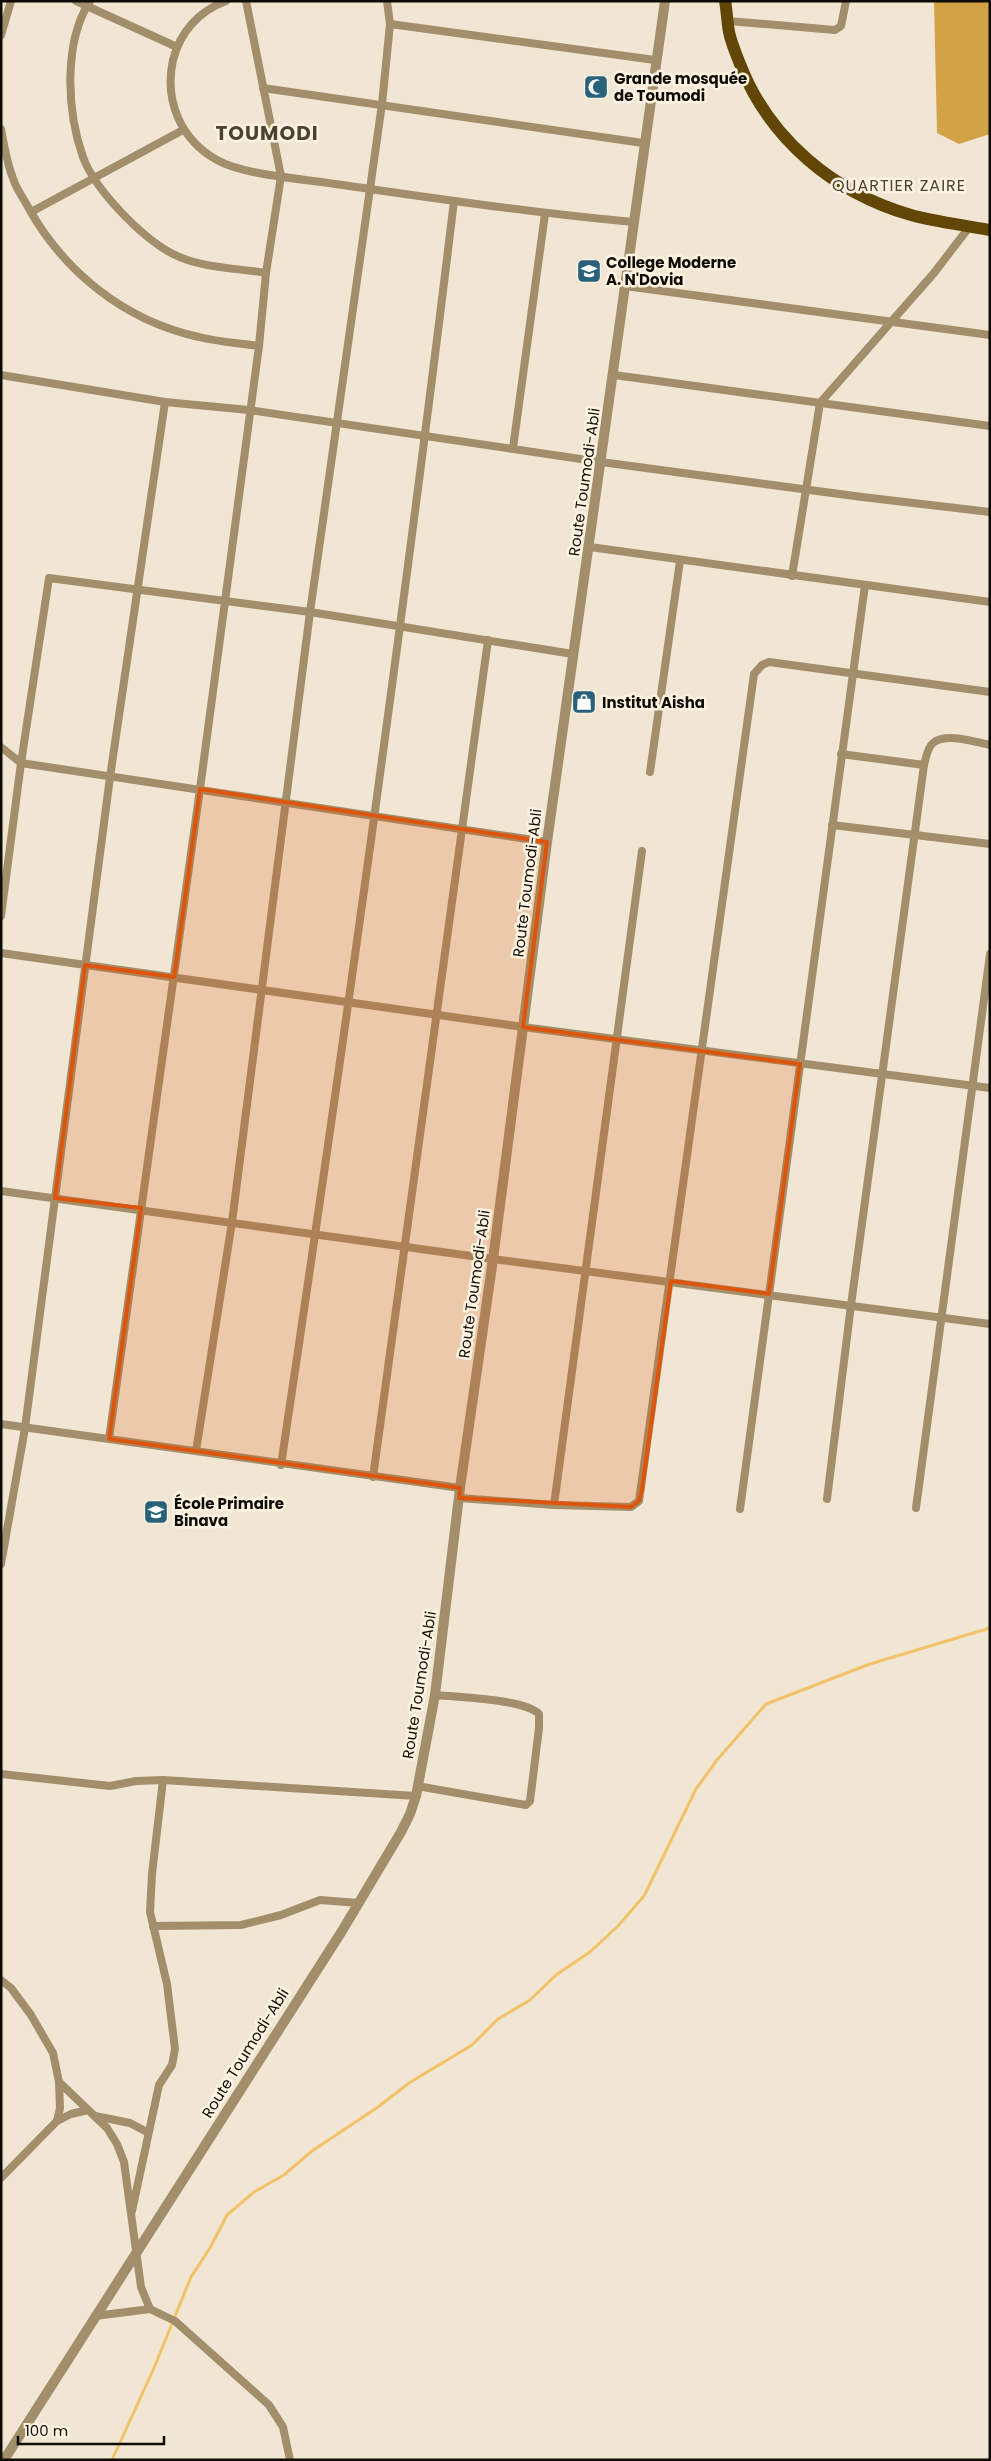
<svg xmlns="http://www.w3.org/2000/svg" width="991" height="2461" viewBox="0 0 991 2461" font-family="Poppins,sans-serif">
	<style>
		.forest { fill: #d2a247 }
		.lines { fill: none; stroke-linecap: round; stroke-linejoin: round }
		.stream { stroke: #f3c268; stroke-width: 3 }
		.minor { stroke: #a28e6b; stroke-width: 8 }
		.tertiary { stroke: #a28e6b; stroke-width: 10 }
		.primary { stroke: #624606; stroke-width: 12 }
		.marked { fill: #dd550c; fill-opacity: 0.2; stroke: #dd550c; stroke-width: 4; stroke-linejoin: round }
		.labels { text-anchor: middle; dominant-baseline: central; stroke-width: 5; stroke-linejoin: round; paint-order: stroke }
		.poi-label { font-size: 15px; font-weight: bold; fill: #0f0c06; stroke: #fef3e0; text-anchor: start }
		.street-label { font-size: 15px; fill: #0f0c06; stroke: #fef3e0 }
		.neighbourhood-label { font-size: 16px; letter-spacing: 1px; fill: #4b4232; stroke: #fef3e0 }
		.district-label { font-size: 20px; font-weight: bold; letter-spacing: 1px; fill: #4b4232; stroke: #fef3e0 }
	</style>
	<rect width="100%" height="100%" fill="#f1e6d3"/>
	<!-- forest -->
	<path class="forest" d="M 934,1 L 990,1 L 990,134 L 959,144 L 937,133 Z"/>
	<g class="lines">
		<!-- stream -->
		<path class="stream" d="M 112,2460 L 154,2368 L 191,2277 L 210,2248 L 227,2215 L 254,2192 L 284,2175 L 312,2151 L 378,2107 L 409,2083 L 472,2045 L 498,2019 L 530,2000 L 556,1975 L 590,1952 L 618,1926 L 644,1896 L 696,1789 L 717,1760 L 766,1704 L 870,1664 L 990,1628"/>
		<!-- minor -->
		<g class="minor">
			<path d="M 76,1 L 177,47"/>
			<path d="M 90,1 C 63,43 67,112 83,157 C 95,190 142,238 173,254 C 200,268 236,268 266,273"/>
			<path d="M 226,1 C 199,11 180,32 173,60 C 164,101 181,140 217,160 C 243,175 304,179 335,184 C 434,198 533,213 633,222"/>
			<path d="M 728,21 L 835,30 L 841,26 L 846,1"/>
			<path d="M 390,24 L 655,60"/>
			<path d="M 1,35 L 11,1"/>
			<path d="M 263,88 L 643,143"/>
			<path d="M 1,129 C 4,146 7,164 14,181 C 17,190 24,199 28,207 C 64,272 125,321 199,337 C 218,342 239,343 259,346"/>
			<path d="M 31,212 L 183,130"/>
			<path d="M 625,286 L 990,335"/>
			<path d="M 1,375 L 165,402 L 249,410 L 601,462 L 862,497 L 990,512"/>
			<path d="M 614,375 L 990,426"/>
			<path d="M 513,448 L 545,214"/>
			<path d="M 590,547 L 990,602"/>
			<path d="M 792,576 L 820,403 L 934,273 L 970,226"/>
			<path d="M 1,747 L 21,763 L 547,842"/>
			<path d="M 841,754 L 924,765"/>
			<path d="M 650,772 L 680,561"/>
			<path d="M 832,825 L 990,844"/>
			<path d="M 1,916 L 21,763 L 49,578 L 310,612 L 573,654"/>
			<path d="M 1,953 L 523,1027 L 990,1088"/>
			<path d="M 1,1191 L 493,1259 L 990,1324"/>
			<path d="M 1,1424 L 460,1488"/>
			<path d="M 109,1439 L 200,789 L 259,346 L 266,273 L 281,176 L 246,1"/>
			<path d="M 196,1451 L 232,1222 L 310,612 L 382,104 L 390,24 L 387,1"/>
			<path d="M 281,1465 C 344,1044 403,623 454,201"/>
			<path d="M 373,1477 L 488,640"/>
			<path d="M 459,1498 L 554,1505 L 631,1507 L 639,1501 L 754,674 L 762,665 L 769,662 L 990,692"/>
			<path d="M 827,1499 L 851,1305 L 924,765 C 926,758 927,748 933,743 C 946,732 975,742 990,745"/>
			<path d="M 554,1505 L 642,851"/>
			<path d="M 916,1508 L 990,954"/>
			<path d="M 740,1509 L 865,585"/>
			<path d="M 1,1564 L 25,1428 L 110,777 L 165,402"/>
			<path d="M 1,1774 L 110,1786 L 136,1781 L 163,1780 L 416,1796"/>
			<path d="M 417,1786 L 526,1805 L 530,1801 L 539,1728 L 539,1714 C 524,1699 457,1697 435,1695"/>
			<path d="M 153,1926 L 241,1925 L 281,1915 L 320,1900 L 359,1903"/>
			<path d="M 1,1980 L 11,1988 L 31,2015 L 53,2053 L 59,2082 L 107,2128 L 117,2144 L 124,2162 L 141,2287 L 150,2309 L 175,2321 L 269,2405 L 283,2427 L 290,2460"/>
			<path d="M 95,2116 L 130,2123 L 147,2132"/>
			<path d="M 57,2121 L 71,2114 L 88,2110"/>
			<path d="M 1,2178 L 57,2121 L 60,2108 L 59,2082"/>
			<path d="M 132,2211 L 159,2085 L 172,2065 L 175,2049 L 167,1984 L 150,1912 L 152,1874 L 163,1780"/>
			<path d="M 95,2316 L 150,2309"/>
		</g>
		<!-- tertiary -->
		<path class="tertiary" d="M 4,2460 L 342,1931 L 401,1832 L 410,1814 L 416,1796 L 435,1695 L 460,1488 L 493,1259 L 547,842 L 665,1"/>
		<!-- primary -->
		<path class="primary" d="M 725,1 C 727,11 727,22 729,32 C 731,42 736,54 740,64 C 769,139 834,193 911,215 C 936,222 964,225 990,230"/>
	</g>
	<!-- marked area -->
	<path class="marked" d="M 200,789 L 547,842 L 523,1027 L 800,1064 L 769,1294 L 671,1281 L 642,1490 L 639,1501 L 631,1507 L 459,1498 L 460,1488 L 109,1439 L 141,1208 L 55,1198 L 85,965 L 174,977 Z"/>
	<!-- icons -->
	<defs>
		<symbol id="mosque-square" viewBox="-11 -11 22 22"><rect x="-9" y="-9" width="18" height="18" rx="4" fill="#28617a" stroke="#fef3e0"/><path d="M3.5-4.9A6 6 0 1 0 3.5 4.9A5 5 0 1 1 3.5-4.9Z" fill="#fff"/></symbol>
		<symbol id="university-square" viewBox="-11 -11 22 22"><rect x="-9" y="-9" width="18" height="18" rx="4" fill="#28617a" stroke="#fef3e0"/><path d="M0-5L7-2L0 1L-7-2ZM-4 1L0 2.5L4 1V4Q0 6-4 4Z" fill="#fff"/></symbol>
		<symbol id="shop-square" viewBox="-11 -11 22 22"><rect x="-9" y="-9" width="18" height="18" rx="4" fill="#28617a" stroke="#fef3e0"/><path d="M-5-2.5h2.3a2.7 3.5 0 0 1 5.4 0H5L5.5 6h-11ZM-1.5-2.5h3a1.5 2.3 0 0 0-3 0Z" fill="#fff"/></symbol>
		<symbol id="school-square" viewBox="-11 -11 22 22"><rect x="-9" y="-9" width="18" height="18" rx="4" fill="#28617a" stroke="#fef3e0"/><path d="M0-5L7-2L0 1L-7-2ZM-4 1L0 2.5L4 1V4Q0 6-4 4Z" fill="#fff"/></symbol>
	</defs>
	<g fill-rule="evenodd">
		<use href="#mosque-square" x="582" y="73" width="28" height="28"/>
		<use href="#university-square" x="575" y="257" width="28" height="28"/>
		<use href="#shop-square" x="570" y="688" width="28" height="28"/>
		<use href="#school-square" x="142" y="1498" width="28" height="28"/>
	</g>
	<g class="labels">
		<!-- poi labels -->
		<g class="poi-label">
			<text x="614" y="78">Grande mosquée<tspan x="614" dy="17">de Toumodi</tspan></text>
			<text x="606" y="262">College Moderne<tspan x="606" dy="17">A. N'Dovia</tspan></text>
			<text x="602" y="702">Institut Aisha</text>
			<text x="174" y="1503">École Primaire<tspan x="174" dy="17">Binava</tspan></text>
		</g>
		<!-- street labels -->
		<g class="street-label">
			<text transform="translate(584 482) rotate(-82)">Route Toumodi-Abli</text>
			<text transform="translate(527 883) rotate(-83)">Route Toumodi-Abli</text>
			<text transform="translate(474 1284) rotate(-82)">Route Toumodi-Abli</text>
			<text transform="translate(419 1685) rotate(-81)">Route Toumodi-Abli</text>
			<text transform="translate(245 2053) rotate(-58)">Route Toumodi-Abli</text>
		</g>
		<!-- neighbourhood labels -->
		<g class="neighbourhood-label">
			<text x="899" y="185">QUARTIER ZAIRE</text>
		</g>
		<!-- district labels -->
		<g class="district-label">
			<text x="267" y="133">TOUMODI</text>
		</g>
	</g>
	<!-- border -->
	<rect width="991" height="2461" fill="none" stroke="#0f0c06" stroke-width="5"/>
	<!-- scale -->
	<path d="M18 2436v8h146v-8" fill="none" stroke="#0f0c06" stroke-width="2.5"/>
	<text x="25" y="2436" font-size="15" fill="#0f0c06" stroke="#fef3e0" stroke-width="4" paint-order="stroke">100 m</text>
</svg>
